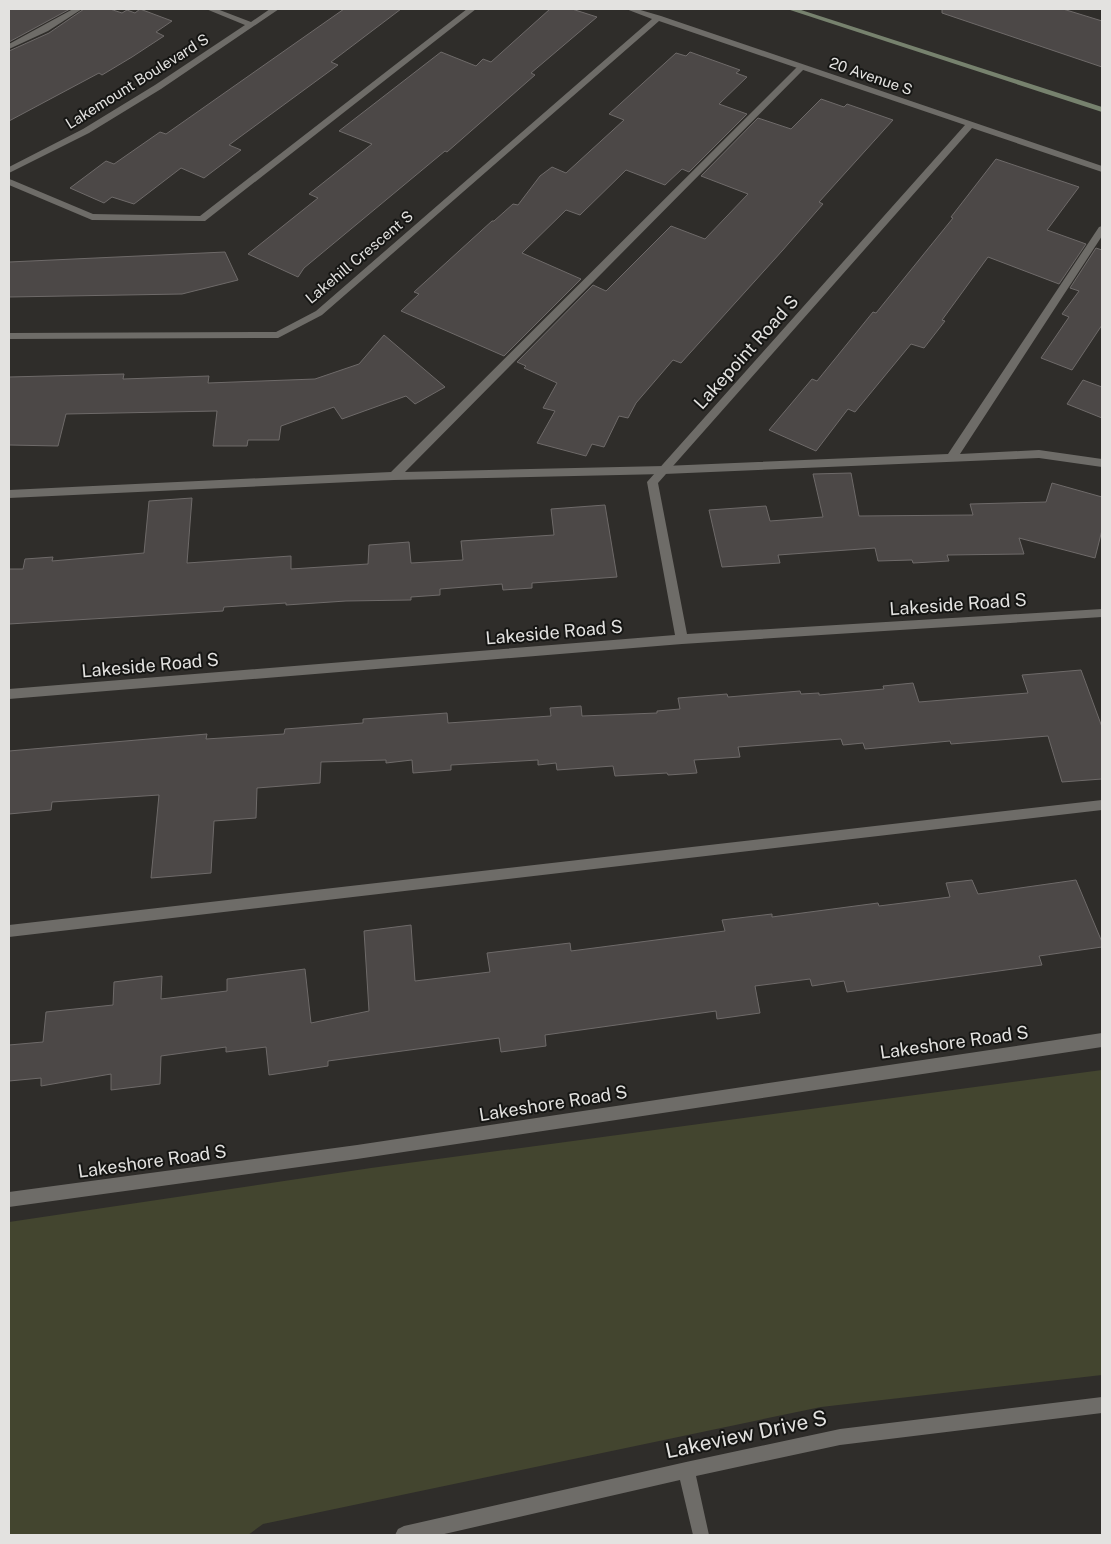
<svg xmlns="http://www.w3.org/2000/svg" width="1111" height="1544" viewBox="0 0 1111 1544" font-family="'Public Sans',sans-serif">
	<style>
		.green { fill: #43452f }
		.building { fill: #4c4847; stroke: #6e6a69 }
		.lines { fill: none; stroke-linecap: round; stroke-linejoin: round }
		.lane { fill: #6e6c68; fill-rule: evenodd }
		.street { fill: #6e6c68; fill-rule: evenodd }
		.secondary { fill: #77826e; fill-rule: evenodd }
		.labels { text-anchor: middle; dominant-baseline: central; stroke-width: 4; stroke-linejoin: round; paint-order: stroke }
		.far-street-label { font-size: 15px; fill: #e3e2e0; stroke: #161614 }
		.street-label { font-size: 18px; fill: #e3e2e0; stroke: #161614 }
		.near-street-label { font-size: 21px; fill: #e3e2e0; stroke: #161614 }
	</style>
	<rect width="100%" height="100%" fill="#2f2d2a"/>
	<!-- green -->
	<path class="green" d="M 1102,1070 L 1102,1375 L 821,1407 L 263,1524 L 248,1535 L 9,1535 L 9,1222 L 371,1168 Z"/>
	<!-- building -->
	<g class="building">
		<path d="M 9,9 L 70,9 L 9,42 Z"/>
		<path d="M 84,9 L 110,9 L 122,13 L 127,10 L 135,13 L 140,9 L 172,21 L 156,32 L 164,36 L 132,57 L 102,75 L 99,73 L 9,121 L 9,51 L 49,33 Z"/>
		<path d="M 344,9 L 401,9 L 331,62 L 338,65 L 229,145 L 241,150 L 204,178 L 181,168 L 134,204 L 112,197 L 104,203 L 70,188 L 106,161 L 114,164 L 160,132 L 166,134 Z"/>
		<path d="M 550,9 L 572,9 L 597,17 L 531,73 L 535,75 L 447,152 L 445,151 L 304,268 L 298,277 L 248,254 L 318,198 L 309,194 L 372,144 L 339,131 L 441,52 L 476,66 L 483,59 L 491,62 Z"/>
		<path d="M 942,9 L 1063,9 L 1102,21 L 1102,67 L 942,13 Z"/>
		<path d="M 690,52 L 740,70 L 736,73 L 747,77 L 719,104 L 747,114 L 689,172 L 682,169 L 665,185 L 626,170 L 580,215 L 566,210 L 522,253 L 581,279 L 504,356 L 401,311 L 419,294 L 414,292 L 492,221 L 494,221 L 513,204 L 518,205 L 540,176 L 552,167 L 566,173 L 624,120 L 609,114 L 676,53 L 686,56 Z"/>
		<path d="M 821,99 L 844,107 L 847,104 L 893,120 L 819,202 L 823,204 L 782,251 L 681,363 L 673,360 L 636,403 L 628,418 L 619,416 L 604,447 L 592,444 L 586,456 L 537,443 L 555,411 L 543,408 L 557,383 L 524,368 L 526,366 L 517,362 L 593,285 L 606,291 L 671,226 L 705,239 L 748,194 L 701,176 L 758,118 L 791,129 Z"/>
		<path d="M 996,159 L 1079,187 L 1047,230 L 1086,244 L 1059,284 L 988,257 L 942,320 L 945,321 L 924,348 L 911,344 L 855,412 L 848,409 L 816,451 L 769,430 L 812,379 L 817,381 L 873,312 L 876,313 L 953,218 L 951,217 Z"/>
		<path d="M 1096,248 L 1102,250 L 1102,325 L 1072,370 L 1041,358 L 1069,317 L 1062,314 L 1079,291 L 1070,288 Z"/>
		<path d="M 225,252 L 238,280 L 182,294 L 9,297 L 9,262 Z"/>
		<path d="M 384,335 L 445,387 L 415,404 L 406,396 L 342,419 L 334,407 L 281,426 L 279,440 L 248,440 L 247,446 L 213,446 L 217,411 L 66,414 L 58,446 L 9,445 L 9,377 L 124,374 L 123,379 L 209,376 L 208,383 L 315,379 L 359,364 Z"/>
		<path d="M 1083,380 L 1102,387 L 1102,418 L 1067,404 Z"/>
		<path d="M 851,473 L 859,516 L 973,515 L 970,504 L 1046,502 L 1052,483 L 1102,497 L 1102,530 L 1095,558 L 1019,538 L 1024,554 L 947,555 L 949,561 L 913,563 L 912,560 L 878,561 L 875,548 L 778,555 L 780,563 L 722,567 L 709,510 L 766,506 L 770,521 L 823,517 L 813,474 Z"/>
		<path d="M 192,498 L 187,563 L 291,556 L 291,569 L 368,564 L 369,545 L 409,542 L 411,563 L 463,560 L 461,541 L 554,535 L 551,509 L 605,505 L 617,577 L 532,583 L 532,588 L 503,590 L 502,584 L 440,589 L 440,595 L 411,597 L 411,600 L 346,601 L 286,605 L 286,603 L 224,607 L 223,611 L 9,624 L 9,569 L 23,569 L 25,559 L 53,557 L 52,561 L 144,553 L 149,501 Z"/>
		<path d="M 1081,670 L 1102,727 L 1102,779 L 1062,782 L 1048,736 L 951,744 L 950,741 L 865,749 L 863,743 L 843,745 L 841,739 L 738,747 L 740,757 L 694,760 L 697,773 L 668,775 L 667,773 L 615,776 L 613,766 L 557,770 L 556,763 L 538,765 L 538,760 L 451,765 L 451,770 L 413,773 L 412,760 L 386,763 L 386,760 L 321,762 L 320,783 L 257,788 L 256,818 L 214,821 L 211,873 L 151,878 L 159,795 L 52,802 L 51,810 L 9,814 L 9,751 L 207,734 L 206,739 L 284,734 L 285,729 L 363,723 L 363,719 L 447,713 L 448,723 L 551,716 L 550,708 L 581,706 L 582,716 L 657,713 L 657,711 L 680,709 L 678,698 L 727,694 L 728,697 L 800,691 L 801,694 L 819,693 L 819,695 L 884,689 L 883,686 L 913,683 L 919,702 L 1028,693 L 1022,675 Z"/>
		<path d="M 972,880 L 978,894 L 1076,880 L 1102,942 L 1102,947 L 1039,956 L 1042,965 L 847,992 L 844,981 L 812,986 L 810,979 L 755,986 L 760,1013 L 717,1019 L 716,1011 L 545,1035 L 546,1046 L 501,1052 L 499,1038 L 328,1061 L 328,1066 L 269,1075 L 266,1047 L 226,1052 L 226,1047 L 161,1056 L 160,1084 L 111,1090 L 111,1074 L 41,1086 L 41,1078 L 9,1081 L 9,1045 L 43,1042 L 46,1012 L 113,1005 L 114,982 L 162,976 L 161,999 L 227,991 L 227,979 L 305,969 L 311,1023 L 369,1011 L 364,931 L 411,925 L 415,981 L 490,972 L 487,953 L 570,943 L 571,951 L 725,931 L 722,920 L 772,914 L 772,917 L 878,903 L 879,906 L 950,897 L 946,883 Z"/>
	</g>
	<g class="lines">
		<!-- lane -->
		<g class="lane">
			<path d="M 73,9 L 82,9 L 48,31 L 9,49 L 9,44 Z"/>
			<path d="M 467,9 L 476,9 L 205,221 L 92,220 L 9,185 L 9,179 L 12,180 L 93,214 L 200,216 Z"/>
			<path d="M 799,65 L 806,67 L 405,472 L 664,466 L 948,454 L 1099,227 L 1102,226 L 1102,236 L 960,454 L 1039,450 L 1102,459 L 1102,467 L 1039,458 L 664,474 L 394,480 L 9,498 L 9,490 L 391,472 Z"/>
			<path d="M 1102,800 L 1102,810 L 9,937 L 9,925 Z"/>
		</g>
		<!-- street -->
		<g class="street">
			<path d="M 206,9 L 217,9 L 251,22 L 270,9 L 279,9 L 161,89 L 89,133 L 9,173 L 9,167 L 83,129 L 155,85 L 245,25 Z"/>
			<path d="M 626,9 L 637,9 L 661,16 L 1102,166 L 1102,172 L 972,128 L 658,483 L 687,634 L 1102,609 L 1102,617 L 682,644 L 9,699 L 9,689 L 675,635 L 647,482 L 965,125 L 659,21 L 322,315 L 278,338 L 9,339 L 9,333 L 276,332 L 316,311 L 652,19 Z"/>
			<path d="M 1102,1033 L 1102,1047 L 357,1159 L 9,1207 L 9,1192 L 357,1145 Z"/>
			<path d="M 1102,1397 L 1102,1413 L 840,1445 L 696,1476 L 709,1535 L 693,1535 L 680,1480 L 440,1535 L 395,1535 L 398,1529 L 404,1526 L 686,1462 L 840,1429 Z"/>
		</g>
		<!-- secondary -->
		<path class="secondary" d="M 787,9 L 798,9 L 1102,107 L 1102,112 Z"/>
	</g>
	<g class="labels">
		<!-- far-street labels -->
		<g class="far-street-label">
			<text transform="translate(871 76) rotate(19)">20 Avenue S</text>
			<text transform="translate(137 81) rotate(-32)">Lakemount Boulevard S</text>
			<text transform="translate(359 257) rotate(-40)">Lakehill Crescent S</text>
		</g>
		<!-- street labels -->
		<g class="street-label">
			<text transform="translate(746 352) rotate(-48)">Lakepoint Road S</text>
			<text transform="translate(958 604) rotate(-4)">Lakeside Road S</text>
			<text transform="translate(554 632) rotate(-5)">Lakeside Road S</text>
			<text transform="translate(150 665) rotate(-5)">Lakeside Road S</text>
			<text transform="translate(954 1042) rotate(-8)">Lakeshore Road S</text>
			<text transform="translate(553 1103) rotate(-9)">Lakeshore Road S</text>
			<text transform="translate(152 1161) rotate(-8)">Lakeshore Road S</text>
		</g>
		<!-- near-street labels -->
		<g class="near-street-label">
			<text transform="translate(746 1434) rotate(-12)">Lakeview Drive S</text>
		</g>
	</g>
	<!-- border -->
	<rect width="1111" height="1544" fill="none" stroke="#e3e2e0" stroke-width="20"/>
</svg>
